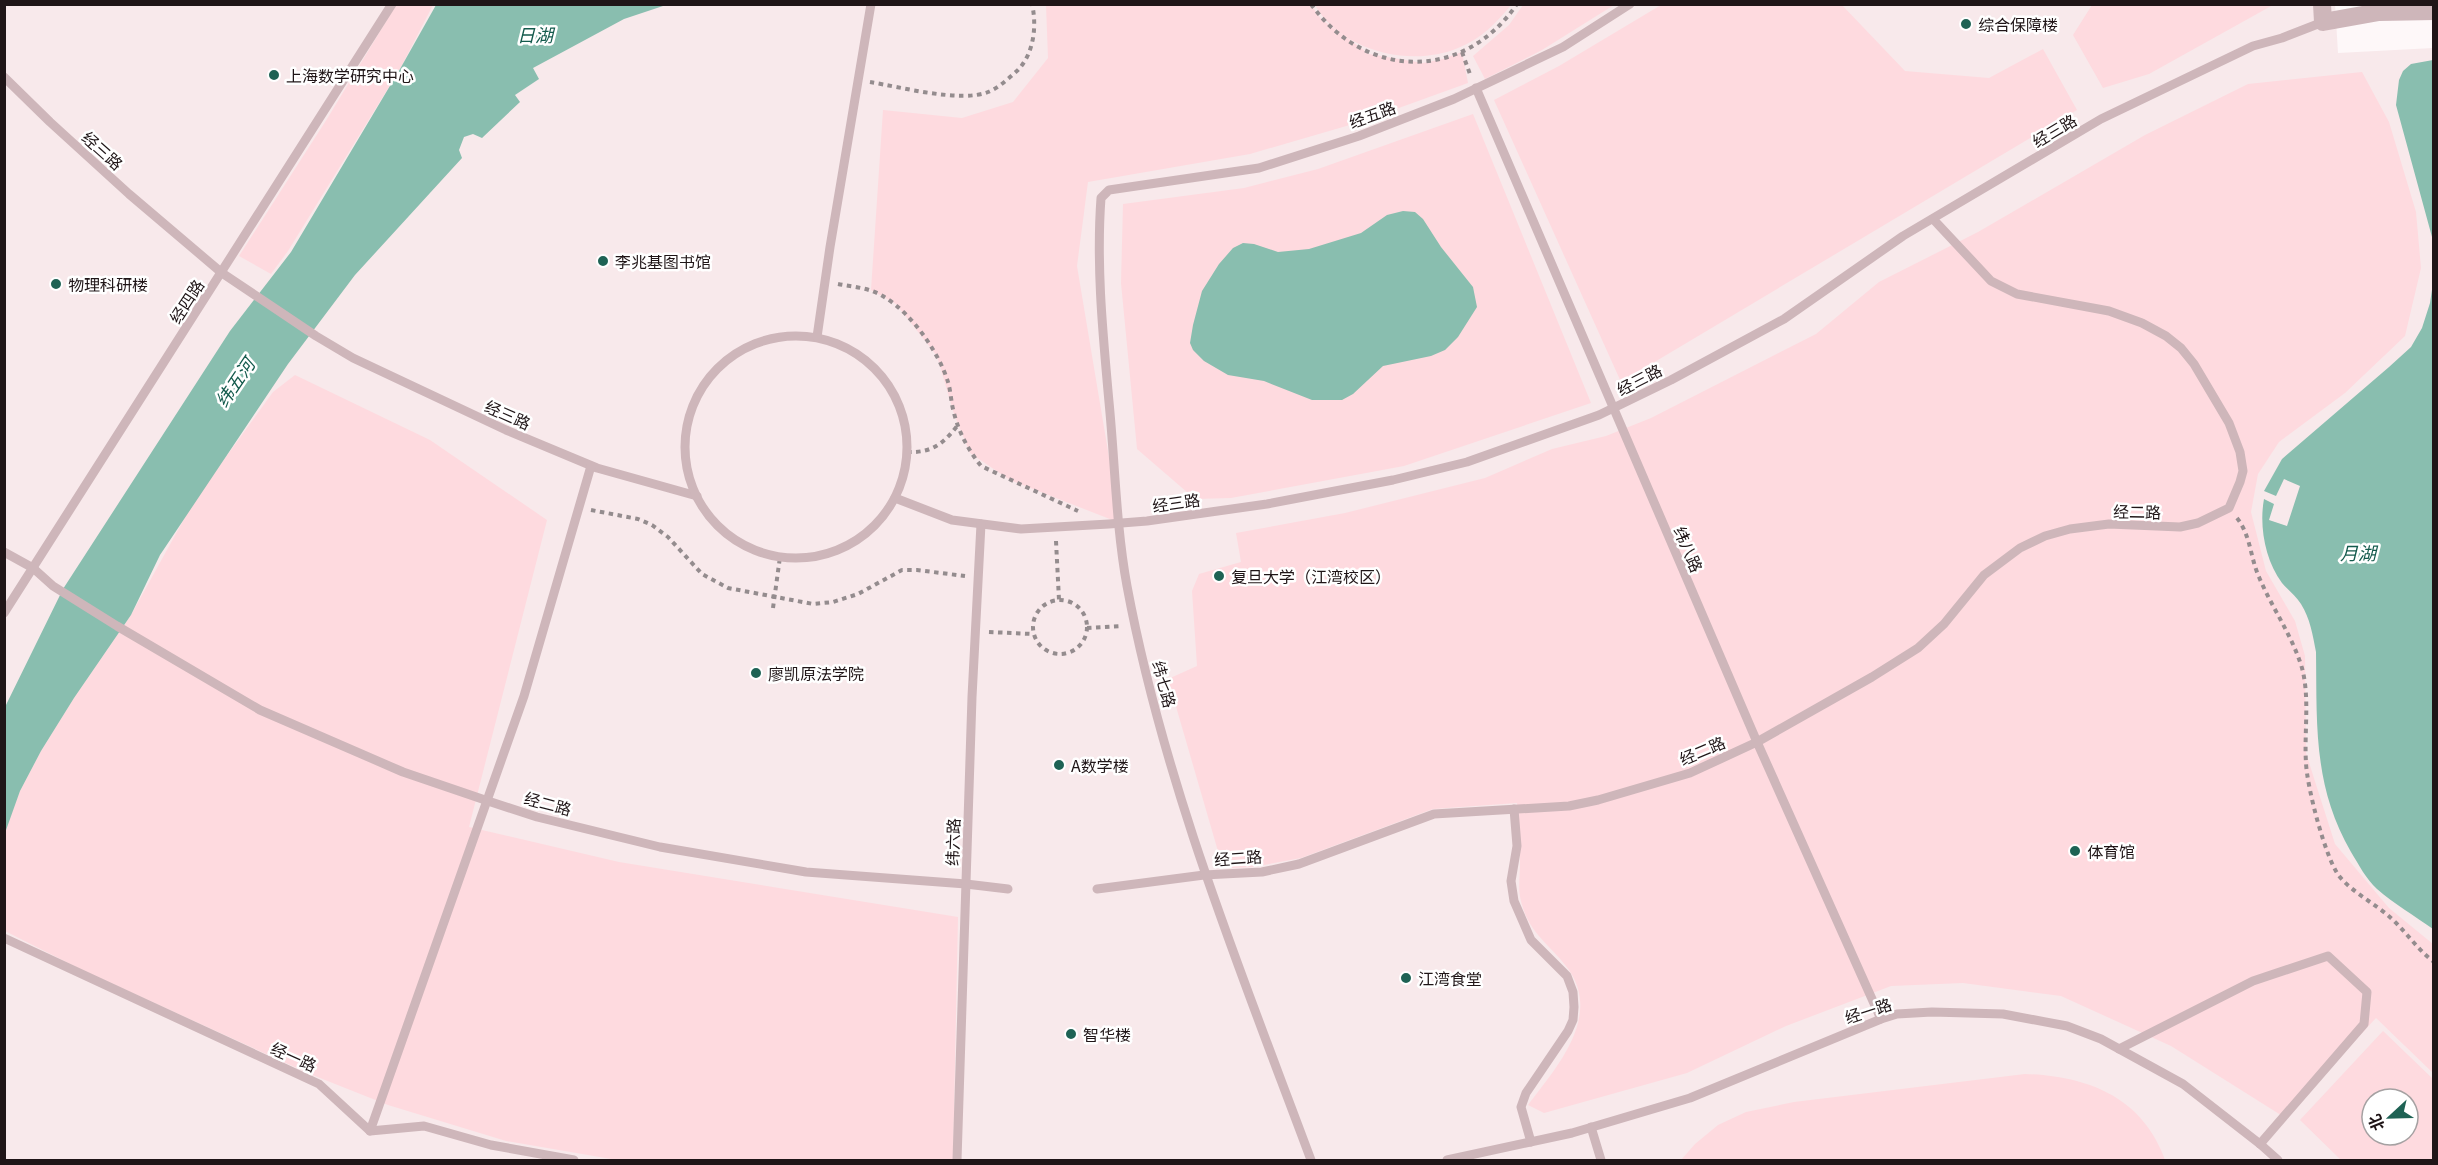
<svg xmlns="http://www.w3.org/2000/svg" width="2438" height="1165" viewBox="0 0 2438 1165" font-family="Georgia,'Noto Sans SC',serif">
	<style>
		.built { fill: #f8e9eb; fill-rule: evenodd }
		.green { fill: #fedadf; fill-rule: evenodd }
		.water { fill: #89beaf }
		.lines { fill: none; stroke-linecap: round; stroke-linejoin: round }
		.path { stroke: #948c8e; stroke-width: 4; stroke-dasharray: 4.5 4.5; stroke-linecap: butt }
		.service { stroke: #ceb6ba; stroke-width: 9 }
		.minor { stroke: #ceb6ba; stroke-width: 18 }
		.poi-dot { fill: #1e6254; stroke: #fff; stroke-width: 2 }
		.labels { text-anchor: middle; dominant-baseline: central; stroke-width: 5; stroke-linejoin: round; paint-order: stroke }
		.poi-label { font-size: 16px; fill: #1f1517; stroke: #fff; text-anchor: start }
		.street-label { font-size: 16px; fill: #1f1517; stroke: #fff }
		.water-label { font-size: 18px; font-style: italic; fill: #135a4c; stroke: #fff }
	</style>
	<rect width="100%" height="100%" fill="#fef8f9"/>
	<!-- built -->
	<path class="built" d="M 2335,4 L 2338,53 L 2433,48 L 2433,1160 L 5,1160 L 5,5 ZM 2372,1099 L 2408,1099 L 2408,1135 L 2372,1135 Z"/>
	<!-- green -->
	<g class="green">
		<path d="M 1841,4 L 1905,71 L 1989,78 L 2043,49 L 2077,110 L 1621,382 L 1494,100 L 1559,66 L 1661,5 Z"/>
		<path d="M 396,5 L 433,5 L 400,69 L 288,251 L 271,274 L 239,256 L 327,119 Z"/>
		<path d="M 1046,5 L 1311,5 L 1321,19 L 1369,54 L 1423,63 L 1443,59 L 1462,52 L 1468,83 L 1360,122 L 1250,154 L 1088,182 L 1077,266 L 1120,523 L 1010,480 L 970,453 L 954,414 L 937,356 L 896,304 L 871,290 L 883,110 L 962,118 L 1013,102 L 1048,58 Z"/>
		<path d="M 1315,5 L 1511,5 C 1496,23 1481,39 1458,48 C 1411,68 1341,51 1315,5 Z"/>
		<path d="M 1523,5 L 1523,4 L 1614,5 L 1542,50 L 1485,79 L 1473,56 L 1509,25 Z"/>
		<path d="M 2092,5 L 2092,4 L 2273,5 L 2149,74 L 2103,88 L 2073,35 Z"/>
		<path d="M 2362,72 L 2389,122 L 2416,212 L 2421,268 L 2405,336 L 2345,393 L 2279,442 L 2258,474 L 2251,512 L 2266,571 L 2295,621 L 2305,656 L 2306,753 L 2335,844 L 2389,908 L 2433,944 L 2433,1073 L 2376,1018 L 2284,1117 L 2171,1046 L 2061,996 L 1963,983 L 1891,986 L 1786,1026 L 1687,1073 L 1544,1113 L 1528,1105 C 1555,1069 1602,1018 1569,970 C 1553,947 1532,936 1523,908 C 1517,890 1520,881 1520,863 C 1520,843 1519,823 1517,803 L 1433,809 L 1301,858 L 1253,867 L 1233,868 L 1222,865 L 1168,679 L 1197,666 L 1192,591 L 1199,574 L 1241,562 L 1236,533 L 1345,513 L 1485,478 L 1552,449 L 1606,436 L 1651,418 L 1816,334 L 1879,282 L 1978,232 L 2145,135 L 2248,84 Z"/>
		<path d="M 1473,114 L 1591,403 L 1404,466 L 1231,498 L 1195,499 L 1137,449 L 1121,283 L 1123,204 L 1244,188 L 1318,169 Z"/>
		<path d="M 295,375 L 430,440 L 547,520 L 469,827 L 619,862 L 958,917 L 953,1160 L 617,1160 L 506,1141 L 388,1105 L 310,1074 L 78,968 L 5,931 L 4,833 L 20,791 L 41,751 L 74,698 L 131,615 L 194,501 L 273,392 Z"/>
		<path d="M 2383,1031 L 2433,1079 L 2433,1160 L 2341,1160 L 2300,1120 ZM 2372,1099 L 2408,1099 L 2408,1135 L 2372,1135 Z"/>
		<path d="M 2025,1074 C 2088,1076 2142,1097 2165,1160 L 1681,1160 L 1695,1144 L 1718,1125 L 1746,1112 L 1794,1102 Z"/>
	</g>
	<!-- water -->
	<g class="water">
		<path d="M 436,5 L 666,5 L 624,19 L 533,68 L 539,79 L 515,95 L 520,102 L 482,138 L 473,134 L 464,137 L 459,150 L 462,158 L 355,275 L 288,364 L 160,555 L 131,615 L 74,698 L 41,751 L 20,791 L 5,833 L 5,707 L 63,589 L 230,331 L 291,252 L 400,69 Z"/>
		<path d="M 2433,60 L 2434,60 L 2433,929 C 2415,916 2394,904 2377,889 C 2366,879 2359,865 2351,852 C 2313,786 2317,725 2316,652 C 2313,636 2310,618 2301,604 C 2296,596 2288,590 2282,583 C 2265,560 2259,526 2264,499 L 2274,504 L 2269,520 L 2287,526 L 2300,486 L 2284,479 L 2276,496 L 2264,491 L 2282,459 L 2389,367 L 2411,347 L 2422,328 L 2430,303 L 2433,283 L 2432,237 L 2396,105 L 2399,80 L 2403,71 L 2411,64 Z"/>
		<path d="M 1403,211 L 1415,212 L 1423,219 L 1441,247 L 1473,287 L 1477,307 L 1458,337 L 1445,350 L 1431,356 L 1383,366 L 1353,394 L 1342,400 L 1312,400 L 1264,381 L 1228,375 L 1204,361 L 1193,350 L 1190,343 L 1193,325 L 1202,291 L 1219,264 L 1233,248 L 1243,243 L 1254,244 L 1278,252 L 1309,249 L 1361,233 L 1387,215 Z"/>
	</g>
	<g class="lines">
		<!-- path -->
		<g class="path">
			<path d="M 1311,4 C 1365,80 1464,82 1517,4"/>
			<path d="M 1462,52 L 1471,77"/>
			<path d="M 870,82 C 900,87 961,103 988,92 C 1000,87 1009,78 1018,70 C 1034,53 1037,26 1032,4"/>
			<path d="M 838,284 C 848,286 859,287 869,290 C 903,300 938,349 948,382 C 951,392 951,403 954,413 C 959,433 969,451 981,466 L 1078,511"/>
			<path d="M 907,452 C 932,453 943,444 958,425"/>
			<path d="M 591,510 L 638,519 L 652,525 L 668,537 L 702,574 L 728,588 L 813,604 L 833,602 L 858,594 L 902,570 L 917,570 L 965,576"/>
			<path d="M 2237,518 C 2251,536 2250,557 2259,577 C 2272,608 2292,635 2302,668 C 2310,698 2304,732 2306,763 C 2307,787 2325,857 2339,876 C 2353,893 2376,904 2392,919 C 2407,933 2417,949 2434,962"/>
			<path d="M 1056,541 L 1059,600"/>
			<circle cx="1060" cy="627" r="27"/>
			<path d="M 773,608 L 780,557"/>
			<path d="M 1087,628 L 1122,626"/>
			<path d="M 989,632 L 1033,634"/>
		</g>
		<!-- service -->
		<g class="service">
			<path d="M 4,77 L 50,122 L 129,194 L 222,273 L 316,336 L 353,358 L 506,430 L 597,468 L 697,496"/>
			<path d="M 1476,88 L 1757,742 L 1881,1019"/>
			<circle cx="796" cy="447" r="111"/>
			<path d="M 817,337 L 830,247 L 871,4"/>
			<path d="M 895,498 L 952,520 L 1021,529 L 1109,524 L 1147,521 L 1267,504 L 1393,480 L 1467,462 L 1599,415 L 1671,380 L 1784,319 L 1903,236 L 2101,119 L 2253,46 L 2282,38 L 2323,22"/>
			<path d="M 4,552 L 33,568 L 53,586 L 117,626 L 260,710 L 403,772 L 488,801 L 537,817 L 660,847 L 806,872 L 966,884 L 1008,889"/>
			<path d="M 4,613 L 392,4"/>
			<path d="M 1514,809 L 1517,846 L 1511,881 L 1514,901 L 1531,940 L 1567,976 L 1573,992 L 1574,1007 L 1573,1020 L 1568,1031 L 1526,1093 L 1521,1107 L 1531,1142"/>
			<path d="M 1097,889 L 1204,875 L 1262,872 L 1299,864 L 1434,814 L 1569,806 L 1598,800 L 1690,773 L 1757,742 L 1872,677 L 1918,648 L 1944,624 L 1984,575 L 2020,548 L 2045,536 L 2070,529 L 2109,524 L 2180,527 L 2198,523 L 2229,508 L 2240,482 L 2243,471 L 2240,452 L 2229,423 L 2194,364 L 2181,348 L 2166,336 L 2142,323 L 2109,311 L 2017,294 L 1991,281 L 1933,219"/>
			<path d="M 4,938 L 319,1084 L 370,1131 L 424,1126 L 491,1145 L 574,1160"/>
			<path d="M 2119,1049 L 2253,981 L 2328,956 L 2367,992 L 2364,1024 L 2260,1144"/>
			<path d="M 1591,1127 L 1601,1160"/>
			<path d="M 370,1131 L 524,696 L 591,466"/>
			<path d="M 957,1160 L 972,697 L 981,524"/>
			<path d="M 1311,1160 C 1241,972 1164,784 1127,586 C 1116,526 1115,463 1109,402 C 1103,335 1096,266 1101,198 L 1109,190 L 1259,168 L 1359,136 L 1454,99 L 1563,47 L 1630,4"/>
			<path d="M 1447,1160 L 1572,1133 L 1690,1098 L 1881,1019 L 1897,1014 L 1932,1012 L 2003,1014 L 2067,1026 L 2101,1039 L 2183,1084 L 2260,1144 L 2278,1160"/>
		</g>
		<!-- minor -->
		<path class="minor" d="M 2322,4 L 2323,22 L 2379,12 L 2434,11"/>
	</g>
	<!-- markers -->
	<g class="poi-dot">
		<circle cx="1966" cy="24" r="6"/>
		<circle cx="274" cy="75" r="6"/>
		<circle cx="603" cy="261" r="6"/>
		<circle cx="56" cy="284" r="6"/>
		<circle cx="1219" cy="576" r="6"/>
		<circle cx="756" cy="673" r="6"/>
		<circle cx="1059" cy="765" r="6"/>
		<circle cx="2075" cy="851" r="6"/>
		<circle cx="1406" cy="978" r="6"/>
		<circle cx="1071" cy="1034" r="6"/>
	</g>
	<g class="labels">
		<!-- poi labels -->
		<g class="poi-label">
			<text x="1978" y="24">综合保障楼</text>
			<text x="286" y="75">上海数学研究中心</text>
			<text x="615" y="261">李兆基图书馆</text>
			<text x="68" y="284">物理科研楼</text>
			<text x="1231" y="576">复旦大学（江湾校区）</text>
			<text x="768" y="673">廖凯原法学院</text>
			<text x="1071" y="765">A数学楼</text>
			<text x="2087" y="851">体育馆</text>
			<text x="1418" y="978">江湾食堂</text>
			<text x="1083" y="1034">智华楼</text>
		</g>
		<!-- street labels -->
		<g class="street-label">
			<text transform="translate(1372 114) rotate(-20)">经五路</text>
			<text transform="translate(2054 130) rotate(-31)">经三路</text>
			<text transform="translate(103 150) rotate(42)">经三路</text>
			<text transform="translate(186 301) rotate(-57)">经四路</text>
			<text transform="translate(1639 379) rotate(-27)">经三路</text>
			<text transform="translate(508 414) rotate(24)">经三路</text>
			<text transform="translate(1176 502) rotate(-8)">经三路</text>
			<text transform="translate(2137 511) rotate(1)">经二路</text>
			<text transform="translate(1689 549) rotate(67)">纬八路</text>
			<text transform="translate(1165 684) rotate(75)">纬七路</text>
			<text transform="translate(1702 750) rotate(-23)">经二路</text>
			<text transform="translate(548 803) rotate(15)">经二路</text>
			<text transform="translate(952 842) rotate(-88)">纬六路</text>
			<text transform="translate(1238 857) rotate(-4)">经二路</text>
			<text transform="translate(1868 1010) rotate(-18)">经一路</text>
			<text transform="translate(294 1056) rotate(24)">经一路</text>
		</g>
		<!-- water labels -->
		<g class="water-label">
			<text x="535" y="34">日湖</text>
			<text transform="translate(234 382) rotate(-56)">纬五河</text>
			<text x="2358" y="552">月湖</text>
		</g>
	</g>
	<!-- border -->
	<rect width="2438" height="1165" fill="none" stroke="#1f1517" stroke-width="12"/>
	<!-- north arrow -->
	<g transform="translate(2390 1117) rotate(248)"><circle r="28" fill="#ffffff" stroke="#a5a1a2" stroke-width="1.5"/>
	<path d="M0-4.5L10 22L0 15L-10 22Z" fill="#1e6254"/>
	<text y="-9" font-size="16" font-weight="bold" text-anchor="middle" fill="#1f1517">北</text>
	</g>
</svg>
